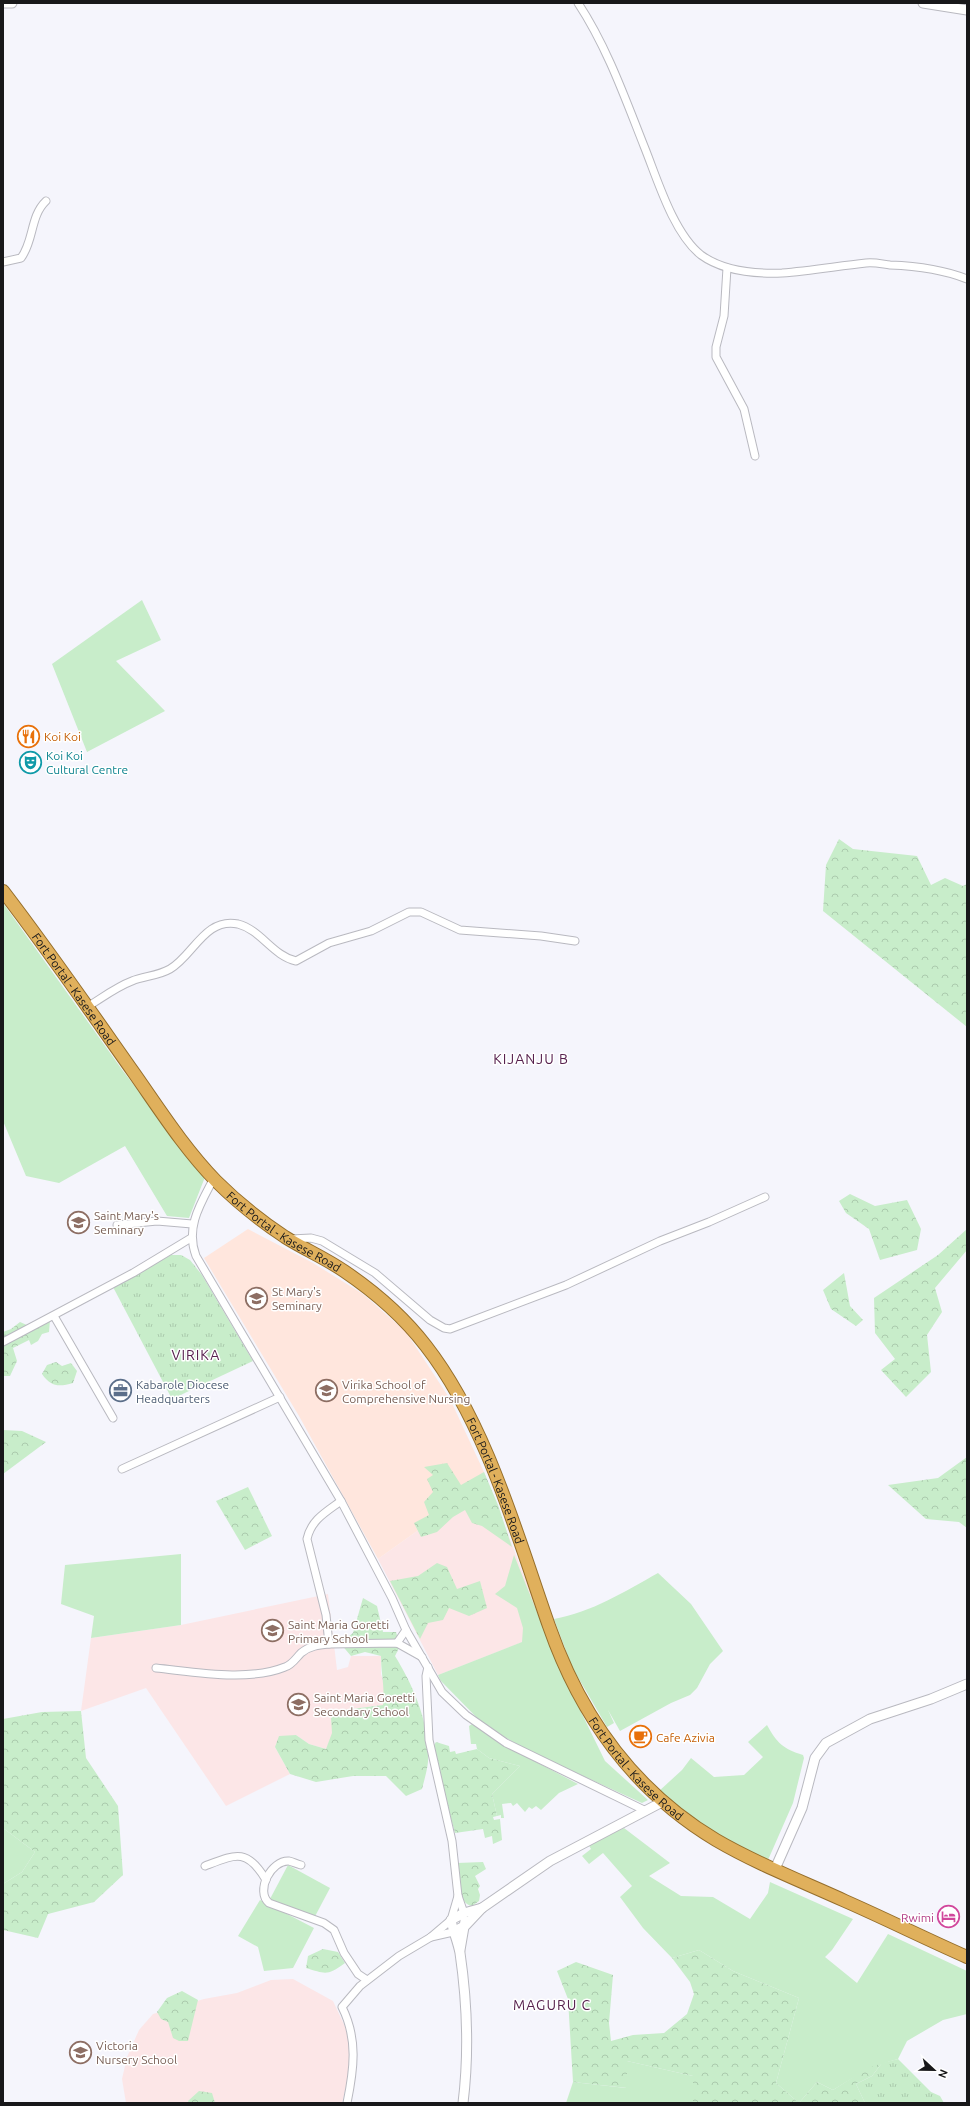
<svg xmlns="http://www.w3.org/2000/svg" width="970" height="2106" viewBox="0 0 970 2106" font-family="Ubuntu,sans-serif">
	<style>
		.education { fill: #fce6e7 }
		.medical { fill: #ffe6dd }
		.green { fill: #c8edca }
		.forest { fill: url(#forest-crowns) }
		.park { fill: url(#park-tufts) }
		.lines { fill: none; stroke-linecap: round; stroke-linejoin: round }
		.minor-casing { stroke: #b9b9c0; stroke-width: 9 }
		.tertiary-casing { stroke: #b9b9c0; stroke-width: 11 }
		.trunk-casing { stroke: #956e2b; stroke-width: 14 }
		.minor { stroke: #fff; stroke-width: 7 }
		.tertiary { stroke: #fff; stroke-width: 9 }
		.trunk { stroke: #e0b05c; stroke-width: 12 }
		.labels { text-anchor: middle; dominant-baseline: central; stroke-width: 3; stroke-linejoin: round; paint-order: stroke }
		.food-label { font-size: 12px; fill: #c56008; stroke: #fff; text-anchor: start }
		.culture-label { font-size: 12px; fill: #0d838f; stroke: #fff; text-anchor: start }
		.street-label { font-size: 12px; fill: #18181a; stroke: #fff }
		.education-label { font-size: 12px; fill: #785e54; stroke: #fff; text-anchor: start }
		.service-label { font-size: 12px; fill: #4e5e75; stroke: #fff; text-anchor: start }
		.hotel-label { font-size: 12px; fill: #b23c85; stroke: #fff; text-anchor: end }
		.quarter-label { font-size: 14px; letter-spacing: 1px; fill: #57214e; stroke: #fff }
	</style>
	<defs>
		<pattern id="forest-crowns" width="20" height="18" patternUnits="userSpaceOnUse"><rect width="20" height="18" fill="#c8edca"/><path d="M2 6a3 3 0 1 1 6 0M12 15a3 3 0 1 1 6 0" fill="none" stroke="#abcaad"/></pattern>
		<pattern id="park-tufts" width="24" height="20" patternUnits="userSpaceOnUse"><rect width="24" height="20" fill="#c8edca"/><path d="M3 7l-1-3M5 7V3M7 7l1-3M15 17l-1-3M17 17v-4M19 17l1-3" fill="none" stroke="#abcaad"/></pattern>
	</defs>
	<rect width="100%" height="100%" fill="#f5f5fc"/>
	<!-- education -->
	<g class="education">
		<path d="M 484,1472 L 546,1633 L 438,1675 L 378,1559 L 434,1519 Z"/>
		<path d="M 328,1594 L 337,1670 L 348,1667 L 351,1656 L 381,1656 L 381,1674 L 385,1688 L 383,1705 L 344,1710 L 326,1749 L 309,1744 L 296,1735 L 275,1747 L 290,1774 L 226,1806 L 146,1688 L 81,1711 L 91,1638 L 181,1625 Z"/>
		<path d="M 293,1979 L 333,2001 L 349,2035 L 349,2074 L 342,2103 L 126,2103 L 122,2079 L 127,2057 L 139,2030 L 153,2014 L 204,1999 L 237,1993 L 271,1980 Z"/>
	</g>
	<!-- medical -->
	<path class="medical" d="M 248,1229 L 313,1263 L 363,1294 L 406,1332 L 450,1399 L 484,1472 L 434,1519 L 378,1559 L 299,1416 L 204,1258 Z"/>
	<!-- green -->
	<g class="green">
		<path d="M 142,600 L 161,640 L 116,661 L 165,711 L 87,752 L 52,664 Z"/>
		<path d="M 3,903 L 123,1071 L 205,1177 L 189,1218 L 167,1216 L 125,1146 L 59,1183 L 26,1176 L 3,1121 Z"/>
		<path d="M 181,1554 L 181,1625 L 91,1638 L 94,1616 L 61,1604 L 65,1565 Z"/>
		<path d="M 514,1555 L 559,1667 L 605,1761 L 648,1800 L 642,1803 L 535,1754 L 485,1726 L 440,1680 L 438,1675 L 522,1642 L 523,1628 L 517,1608 L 495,1594 L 505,1586 Z"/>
		<path d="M 658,1573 L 691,1604 L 723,1651 L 710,1664 L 697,1688 L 690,1695 L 671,1703 L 620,1731 L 608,1710 L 614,1723 L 607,1727 L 572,1667 L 554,1619 C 592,1612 624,1592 658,1573 Z"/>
		<path d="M 472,1724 L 506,1746 L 578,1784 L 559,1793 L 541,1810 L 536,1806 L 532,1809 L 529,1807 L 525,1812 L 517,1803 L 513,1806 L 511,1803 L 502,1804 L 504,1818 L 501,1818 L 501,1815 L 497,1816 L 492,1794 L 520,1766 L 489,1758 L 477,1749 L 476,1744 L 471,1744 L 469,1726 Z"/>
		<path d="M 767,1725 C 777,1743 783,1749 803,1755 L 804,1758 L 793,1803 L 768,1860 L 729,1843 L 703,1828 L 658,1792 L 682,1770 L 691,1758 L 714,1777 L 744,1775 L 763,1757 L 748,1742 Z"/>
		<path d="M 3,1828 L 35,1852 L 22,1872 L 3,1884 Z"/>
		<path d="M 624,1828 L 670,1863 L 649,1876 L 681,1896 L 713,1897 L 750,1919 L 768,1893 L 770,1882 L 853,1919 L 832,1950 L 825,1957 L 857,1983 L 888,1934 L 967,1971 L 967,2014 L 943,2020 L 907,2041 L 898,2059 C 874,2065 854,2077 833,2090 L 817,2082 L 799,2103 L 776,2083 L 799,1998 L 733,1971 L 699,1950 L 672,1958 L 643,1928 L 620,1897 L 632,1886 L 603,1853 L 589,1864 L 582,1856 L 591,1849 L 588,1844 Z"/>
		<path d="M 288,1865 L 330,1888 L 312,1922 L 270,1899 Z"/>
		<path d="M 260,1900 L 314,1928 L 293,1968 L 264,1971 L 258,1947 L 238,1936 Z"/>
		<path d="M 627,2061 L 693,2076 L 693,2103 L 566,2103 L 573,2082 L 626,2088 Z"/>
	</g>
	<!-- forest -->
	<g class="forest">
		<path d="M 839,839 L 853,849 L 917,856 L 931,885 L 945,878 L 963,886 L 967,884 L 967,1027 L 823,911 L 826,865 Z"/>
		<path d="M 850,1194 L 875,1206 L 907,1200 L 921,1229 L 917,1250 L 880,1260 L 869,1229 L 846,1213 L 839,1201 Z"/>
		<path d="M 967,1229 L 967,1250 L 935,1288 L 942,1312 L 927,1335 L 931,1372 L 906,1397 L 881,1370 L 895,1359 L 875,1333 L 874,1298 L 938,1255 Z"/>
		<path d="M 844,1273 L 850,1306 L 863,1320 L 856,1326 L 831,1309 L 823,1290 Z"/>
		<path d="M 50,1320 L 49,1332 L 42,1334 L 38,1341 L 31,1345 L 29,1340 L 13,1348 L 17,1361 L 10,1376 L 3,1376 L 3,1344 Z"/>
		<path d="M 20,1322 L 29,1326 L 3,1339 L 3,1332 L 11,1329 Z"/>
		<path d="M 56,1362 L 62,1366 L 71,1363 L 77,1371 L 73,1383 C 59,1387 51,1387 42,1374 L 47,1365 Z"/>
		<path d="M 3,1430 L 22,1431 L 46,1442 L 3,1474 Z"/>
		<path d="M 967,1457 L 967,1528 L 959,1522 L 926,1519 L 888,1485 L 938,1478 Z"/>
		<path d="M 447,1463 L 461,1485 L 484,1472 L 498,1505 L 512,1547 L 482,1526 L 472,1523 L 465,1510 L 453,1517 L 437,1532 L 421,1537 L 414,1523 L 429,1515 L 424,1502 L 433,1492 L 427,1479 L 433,1475 L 424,1467 Z"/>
		<path d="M 248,1487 L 272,1536 L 245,1550 L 216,1501 Z"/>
		<path d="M 437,1563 L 447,1567 L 457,1589 L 480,1581 L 487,1608 L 469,1616 L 449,1608 L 443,1620 L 428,1623 L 420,1639 L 390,1581 L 418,1576 Z"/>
		<path d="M 363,1598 L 377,1606 L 383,1632 L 396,1632 L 400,1646 L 395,1656 C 414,1687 430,1724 428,1762 C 427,1771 424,1781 422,1789 L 406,1796 L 386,1776 L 353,1776 L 316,1782 L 290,1774 L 275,1747 L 279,1736 L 296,1735 L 309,1744 L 326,1749 L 332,1733 L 331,1718 L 344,1710 L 383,1705 C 385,1687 381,1674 381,1656 L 365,1652 L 351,1656 L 340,1643 L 353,1633 Z"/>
		<path d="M 81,1711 L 86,1758 L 118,1806 L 123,1875 L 94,1902 L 48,1914 L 38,1938 L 3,1930 L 3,1884 L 22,1872 L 35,1852 L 3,1828 L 3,1719 L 42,1712 Z"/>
		<path d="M 436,1742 L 449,1746 L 450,1752 L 455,1751 L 456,1754 L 477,1749 L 489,1758 L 520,1766 L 492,1794 L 497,1816 L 493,1817 L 494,1820 L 500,1819 L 502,1840 L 493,1844 L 492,1836 L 485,1838 L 483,1829 L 455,1833 L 437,1768 L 434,1745 Z"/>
		<path d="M 483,1862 L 486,1869 L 475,1876 L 480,1886 L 478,1889 L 480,1895 L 479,1901 L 472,1906 C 456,1903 459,1877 457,1863 Z"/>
		<path d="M 323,1949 L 338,1952 L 345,1963 C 327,1976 326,1974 306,1968 L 308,1956 Z"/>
		<path d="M 699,1950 L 733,1971 L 799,1998 L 776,2083 L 799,2103 L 817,2082 L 833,2090 L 866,2069 L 882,2063 L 872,2076 L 856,2084 L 865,2103 L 693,2103 L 693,2076 L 627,2061 L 627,2088 L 573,2082 L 568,1999 L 557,1971 L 576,1962 L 613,1975 L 609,2023 L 611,2041 L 633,2035 L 664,2033 L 687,2014 L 694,1994 L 690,1982 L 672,1958 Z"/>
		<path d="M 182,1991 L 198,2000 L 188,2041 L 179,2041 L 173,2038 L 168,2022 L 161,2019 L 157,2012 L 167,1998 Z"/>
		<path d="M 199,2091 L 212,2093 L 215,2103 L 189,2103 L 188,2101 Z"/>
	</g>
	<!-- park -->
	<g class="park">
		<path d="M 171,1255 L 181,1255 L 190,1260 L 202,1275 L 253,1361 L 172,1399 L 113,1287 Z"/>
		<path d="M 898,2059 L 931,2092 L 940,2096 L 944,2103 L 865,2103 L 856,2084 L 872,2076 L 882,2063 Z"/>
	</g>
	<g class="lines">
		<defs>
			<g id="minor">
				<path d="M 578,3 C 607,47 625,98 644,146 C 657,178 673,233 701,255 C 723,271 755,274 782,273 C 810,271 838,266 866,263 C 874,262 882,264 890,265 C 917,266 942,269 967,279"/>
				<path d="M 3,262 L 21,258 C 34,241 30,216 46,201"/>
				<path d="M 727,268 L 724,316 L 716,347 L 716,357 L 744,409 L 755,456"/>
				<path d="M 87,1007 C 102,998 116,987 132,981 C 144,976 158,976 170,969 C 193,956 205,917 238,924 C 261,930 273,956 296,961 L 329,943 L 371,931 L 409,912 L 421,912 L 460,930 L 541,936 L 575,941"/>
				<path d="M 214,1178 C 201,1203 185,1227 196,1256 L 341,1501 L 392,1598 L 406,1630 L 442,1692 L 466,1715 L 506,1743 L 644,1810"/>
				<path d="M 117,1225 L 157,1221 L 192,1224"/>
				<path d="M 291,1239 L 311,1238 L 322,1241 L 375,1273 L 430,1320 L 444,1328 L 450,1329 L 566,1285 L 660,1241 L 709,1222 L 765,1197"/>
				<path d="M 54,1316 L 113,1418"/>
				<path d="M 3,1342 L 133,1273 L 191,1238"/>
				<path d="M 122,1469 L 280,1397"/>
				<path d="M 397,1643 L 406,1630"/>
				<path d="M 329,1644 L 397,1643 L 422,1657"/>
				<path d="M 428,1667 L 426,1676 L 429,1740 L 452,1841 L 458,1896 L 464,1913"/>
				<path d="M 156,1668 C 195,1672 248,1682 285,1667 C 292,1665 296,1658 301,1653 C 309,1646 319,1645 329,1644 L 326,1615 L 307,1539 C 311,1520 326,1512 341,1501"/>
				<path d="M 301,1865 C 297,1864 293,1862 289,1861 C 271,1860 255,1891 269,1903 L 324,1923 L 334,1930 L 344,1953 L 358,1974 L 367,1980"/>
				<path d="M 205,1866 C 236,1854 247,1848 266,1880"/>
				<path d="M 431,1937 L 453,1932"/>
				<path d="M 347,2103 C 354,2069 358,2039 342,2007 L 360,1986 L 399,1956 L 431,1937 L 451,1920 L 458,1896"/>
			</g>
			<g id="tertiary">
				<path d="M 3,3 L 12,3"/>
				<path d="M 923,3 L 967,10"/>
				<path d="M 775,1869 L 802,1808 L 815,1758 L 826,1743 L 870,1719 L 931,1699 L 967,1684"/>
				<path d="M 453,1932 L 466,1925 L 482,1908 L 550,1861 L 664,1801"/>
				<path d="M 460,1950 L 465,1921"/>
				<path d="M 463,2103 C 469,2054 467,2001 460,1953 C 458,1942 453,1931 451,1920 L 464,1913 L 482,1908"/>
			</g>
			<g id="trunk">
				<path id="s1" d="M 3,891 C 49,951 91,1012 134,1073 C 160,1110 184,1148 216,1181 C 237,1202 261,1221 285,1237 C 304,1249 325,1258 344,1271 C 375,1292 403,1316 426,1346 C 486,1423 517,1535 549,1626 C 580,1715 634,1791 716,1840 C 757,1864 801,1881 845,1901 C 886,1919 926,1939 967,1957"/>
			</g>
		</defs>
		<!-- minor casing -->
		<use href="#minor" class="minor-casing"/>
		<!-- tertiary casing -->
		<use href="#tertiary" class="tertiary-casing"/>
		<!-- trunk casing -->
		<use href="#trunk" class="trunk-casing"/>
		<!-- minor -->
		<use href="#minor" class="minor"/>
		<!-- tertiary -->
		<use href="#tertiary" class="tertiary"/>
		<!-- trunk -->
		<use href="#trunk" class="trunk"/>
	</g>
	<!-- icons -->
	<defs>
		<symbol id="restaurant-ring" viewBox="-11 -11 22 22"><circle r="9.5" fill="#fff" stroke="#e8710a" stroke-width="1.5"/><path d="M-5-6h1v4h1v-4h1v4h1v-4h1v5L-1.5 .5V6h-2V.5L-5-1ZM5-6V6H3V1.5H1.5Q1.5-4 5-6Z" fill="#e8710a"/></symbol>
		<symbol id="theatre-ring" viewBox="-11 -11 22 22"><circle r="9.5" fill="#fff" stroke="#0f9aa8" stroke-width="1.5"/><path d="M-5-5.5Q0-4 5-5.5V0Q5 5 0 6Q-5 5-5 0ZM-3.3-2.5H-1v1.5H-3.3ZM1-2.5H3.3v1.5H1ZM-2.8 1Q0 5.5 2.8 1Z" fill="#0f9aa8"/></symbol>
		<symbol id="school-ring" viewBox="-11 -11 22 22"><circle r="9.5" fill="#fff" stroke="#8d6e63" stroke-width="1.5"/><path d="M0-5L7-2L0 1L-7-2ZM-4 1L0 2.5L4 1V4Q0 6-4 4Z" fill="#8d6e63"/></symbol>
		<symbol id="university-ring" viewBox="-11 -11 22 22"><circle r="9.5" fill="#fff" stroke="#8d6e63" stroke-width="1.5"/><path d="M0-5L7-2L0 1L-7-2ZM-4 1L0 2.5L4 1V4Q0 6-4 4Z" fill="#8d6e63"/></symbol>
		<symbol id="office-ring" viewBox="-11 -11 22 22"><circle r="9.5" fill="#fff" stroke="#5c6f8a" stroke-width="1.5"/><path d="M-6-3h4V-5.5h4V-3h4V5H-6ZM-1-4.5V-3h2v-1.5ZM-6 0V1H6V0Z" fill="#5c6f8a"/></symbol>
		<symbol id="cafe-ring" viewBox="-11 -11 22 22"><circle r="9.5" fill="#fff" stroke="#e8710a" stroke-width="1.5"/><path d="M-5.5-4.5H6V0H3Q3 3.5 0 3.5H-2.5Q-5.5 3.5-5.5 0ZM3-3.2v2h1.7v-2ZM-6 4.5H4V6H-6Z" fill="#e8710a"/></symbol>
		<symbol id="hotel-ring" viewBox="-11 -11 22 22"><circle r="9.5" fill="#fff" stroke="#d1479c" stroke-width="1.5"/><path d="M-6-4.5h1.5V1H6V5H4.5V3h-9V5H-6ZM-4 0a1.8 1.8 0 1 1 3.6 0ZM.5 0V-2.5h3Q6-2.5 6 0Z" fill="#d1479c"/></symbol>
	</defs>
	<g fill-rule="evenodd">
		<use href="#restaurant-ring" x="16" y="724" width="25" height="25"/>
		<use href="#theatre-ring" x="18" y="750" width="25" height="25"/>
		<use href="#school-ring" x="66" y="1210" width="25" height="25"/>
		<use href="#university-ring" x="244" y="1286" width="25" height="25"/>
		<use href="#office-ring" x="108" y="1378" width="25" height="25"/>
		<use href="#university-ring" x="314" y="1378" width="25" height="25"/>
		<use href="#school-ring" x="260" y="1618" width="25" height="25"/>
		<use href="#school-ring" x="286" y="1692" width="25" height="25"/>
		<use href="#cafe-ring" x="628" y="1724" width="25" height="25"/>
		<use href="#hotel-ring" x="936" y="1904" width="25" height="25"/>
		<use href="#school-ring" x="68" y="2040" width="25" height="25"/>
	</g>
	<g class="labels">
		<!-- food labels -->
		<g class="food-label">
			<text x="44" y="736">Koi Koi</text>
			<text x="656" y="1737">Cafe Azivia</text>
		</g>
		<!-- culture labels -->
		<g class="culture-label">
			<text x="46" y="755">Koi Koi<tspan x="46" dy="14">Cultural Centre</tspan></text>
		</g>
		<!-- street labels -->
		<g class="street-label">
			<text stroke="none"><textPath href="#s1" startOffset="121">Fort Portal - Kasese Road</textPath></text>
			<text stroke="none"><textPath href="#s1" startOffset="445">Fort Portal - Kasese Road</textPath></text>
			<text stroke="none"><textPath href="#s1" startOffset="781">Fort Portal - Kasese Road</textPath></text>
			<text stroke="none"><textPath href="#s1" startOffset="1105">Fort Portal - Kasese Road</textPath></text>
		</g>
		<!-- education labels -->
		<g class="education-label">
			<text x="94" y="1215">Saint Mary's<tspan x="94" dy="14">Seminary</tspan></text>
			<text x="272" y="1291">St Mary's<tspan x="272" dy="14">Seminary</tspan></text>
			<text x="342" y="1384">Virika School of<tspan x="342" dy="14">Comprehensive Nursing</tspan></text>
			<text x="288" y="1624">Saint Maria Goretti<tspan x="288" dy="14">Primary School</tspan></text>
			<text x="314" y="1697">Saint Maria Goretti<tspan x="314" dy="14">Secondary School</tspan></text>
			<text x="96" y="2045">Victoria<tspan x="96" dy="14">Nursery School</tspan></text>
		</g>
		<!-- service labels -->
		<g class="service-label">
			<text x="136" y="1384">Kabarole Diocese<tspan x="136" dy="14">Headquarters</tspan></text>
		</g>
		<!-- hotel labels -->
		<g class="hotel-label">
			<text x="934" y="1917">Rwimi</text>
		</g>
		<!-- quarter labels -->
		<g class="quarter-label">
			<text x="531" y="1059">KIJANJU B</text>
			<text x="196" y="1355">VIRIKA</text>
			<text x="552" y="2005">MAGURU C</text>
		</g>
	</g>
	<!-- border -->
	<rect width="970" height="2106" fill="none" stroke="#18181a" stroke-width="8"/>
	<!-- north arrow -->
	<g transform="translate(934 2070) rotate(112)" stroke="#ffffff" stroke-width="3" paint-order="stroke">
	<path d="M0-3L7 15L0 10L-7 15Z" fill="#18181a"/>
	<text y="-6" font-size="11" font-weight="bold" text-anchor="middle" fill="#18181a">N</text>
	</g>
</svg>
